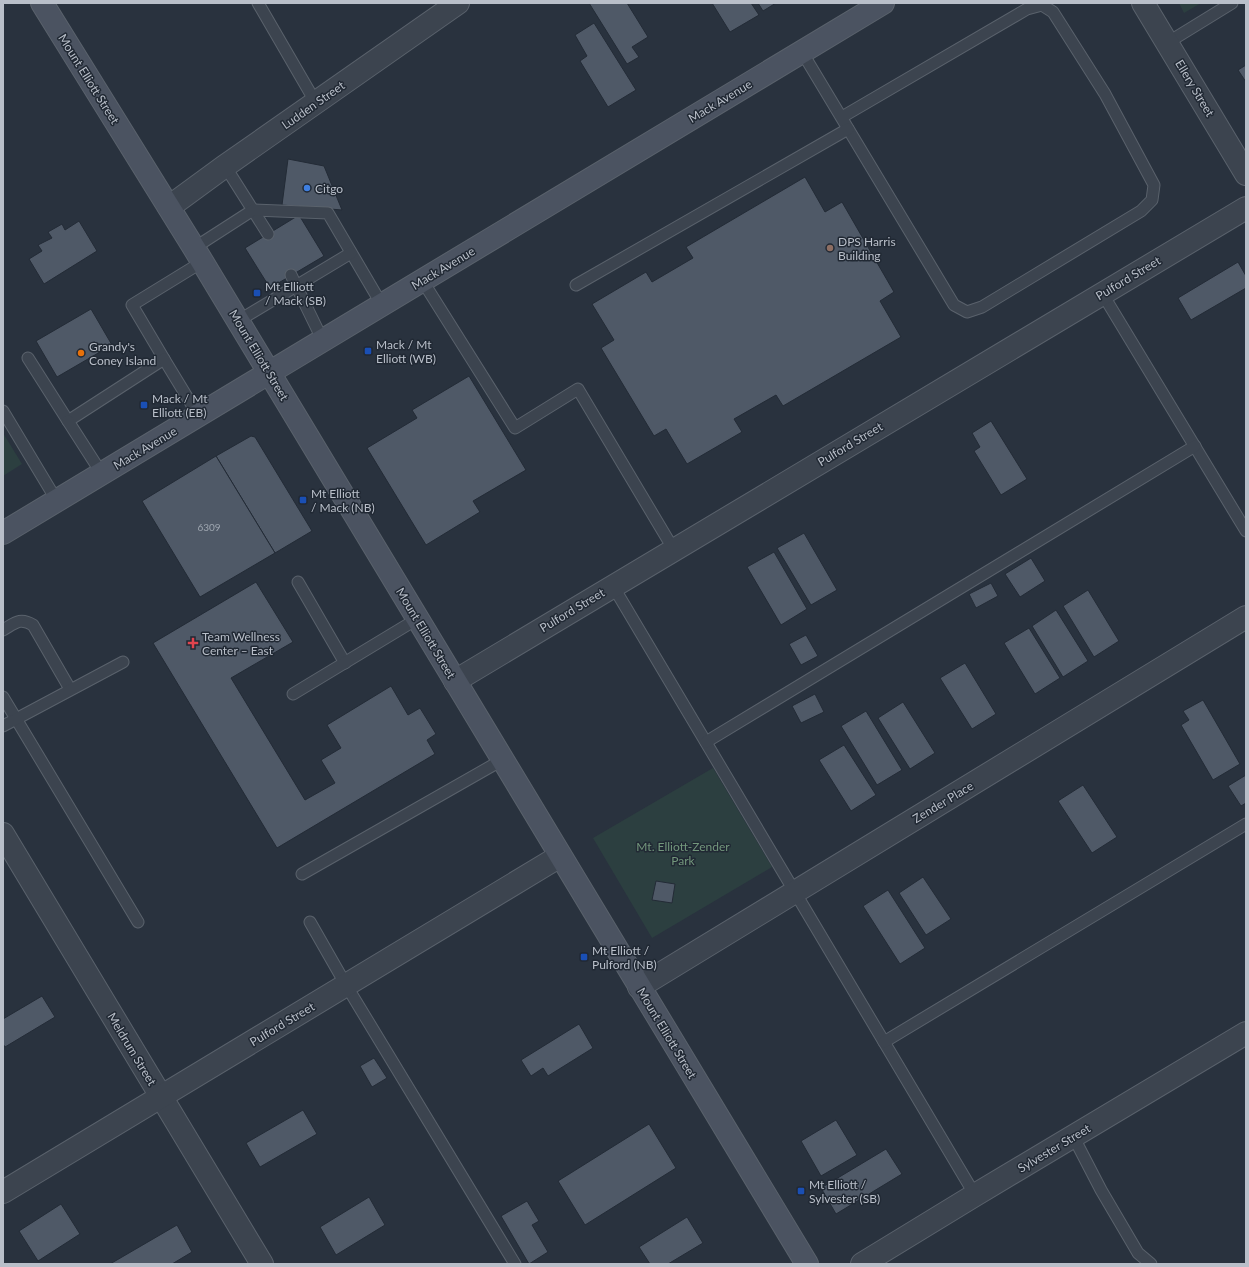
<svg xmlns="http://www.w3.org/2000/svg" width="1249" height="1267" viewBox="0 0 1249 1267" font-family="Lato,sans-serif">
	<style>
		.green { fill: #2c3f40 }
		.building { fill: #4f5967; stroke: #232b36 }
		.lines { fill: none; stroke-linecap: round; stroke-linejoin: round }
		.service-casing { stroke: #5a626c; stroke-width: 13 }
		.minor-casing { stroke: #5a626c; stroke-width: 24 }
		.secondary-casing { stroke: #5a626c; stroke-width: 24 }
		.service { stroke: #3c444f; stroke-width: 11 }
		.minor { stroke: #3c444f; stroke-width: 22 }
		.secondary { stroke: #4b5361; stroke-width: 22 }
		.shop-dot { fill: #3f7fe0; stroke: #212934; stroke-width: 1.5 }
		.education-dot { fill: #8d6e63; stroke: #212934; stroke-width: 1.5 }
		.transit-dot { fill: #1a4fb4; stroke: #212934; stroke-width: 1.5 }
		.food-dot { fill: #e8710a; stroke: #212934; stroke-width: 1.5 }
		.health-dot { fill: #e0444e; stroke: #212934; stroke-width: 1.5 }
		.labels { text-anchor: middle; dominant-baseline: central; stroke-width: 3; stroke-linejoin: round; paint-order: stroke }
		.number-label { font-size: 10px; fill: #9ea6b0 }
		.street-label { font-size: 12px; fill: #b9bfc9; stroke: #212934 }
		.poi-label { font-size: 12px; fill: #b9bfc9; stroke: #212934; text-anchor: start }
		.park-label { font-size: 12px; fill: #73977c; stroke: #212934 }
	</style>
	<rect width="100%" height="100%" fill="#29323e"/>
	<!-- green -->
	<g class="green">
		<path d="M 1179,3 L 1201,3 L 1184,13 Z"/>
		<path d="M 3,433 L 22,464 L 3,476 Z"/>
		<path d="M 713,768 L 772,867 L 652,938 L 593,838 Z"/>
	</g>
	<!-- building -->
	<g class="building">
		<path d="M 589,3 L 627,3 L 648,37 L 632,47 L 639,57 L 627,64 Z"/>
		<path d="M 712,3 L 751,3 L 759,15 L 730,32 Z"/>
		<path d="M 758,3 L 776,3 L 763,11 Z"/>
		<path d="M 594,23 L 636,90 L 608,107 L 580,61 L 587,56 L 575,35 Z"/>
		<path d="M 1246,65 L 1246,82 L 1238,70 Z"/>
		<path d="M 288,159 L 324,166 L 342,210 L 282,205 Z"/>
		<path d="M 805,177 L 825,212 L 842,202 L 894,292 L 880,301 L 901,337 L 783,406 L 776,395 L 734,419 L 742,432 L 687,464 L 666,429 L 654,436 L 601,348 L 614,340 L 592,304 L 646,272 L 652,282 L 693,258 L 686,247 Z"/>
		<path d="M 299,215 L 324,256 L 270,288 L 245,248 Z"/>
		<path d="M 79,221 L 97,251 L 44,284 L 29,259 L 42,251 L 38,245 L 52,238 L 48,232 L 62,224 L 65,230 Z"/>
		<path d="M 1238,262 L 1246,276 L 1246,288 L 1191,320 L 1178,298 Z"/>
		<path d="M 91,309 L 112,345 L 57,377 L 36,341 Z"/>
		<path d="M 469,376 L 526,470 L 473,501 L 480,512 L 426,545 L 367,448 L 417,418 L 412,410 Z"/>
		<path d="M 991,421 L 1027,479 L 1001,495 L 974,451 L 980,447 L 972,433 Z"/>
		<path d="M 251,436 L 255,437 L 312,531 L 275,553 L 216,456 Z"/>
		<path d="M 216,456 L 275,553 L 200,597 L 142,501 Z"/>
		<path d="M 804,533 L 837,590 L 811,605 L 777,548 Z"/>
		<path d="M 774,552 L 807,609 L 781,625 L 747,567 Z"/>
		<path d="M 1031,558 L 1045,581 L 1020,597 L 1005,574 Z"/>
		<path d="M 256,582 L 293,642 L 231,678 L 305,800 L 335,783 L 321,760 L 341,748 L 327,725 L 391,686 L 408,715 L 420,708 L 436,734 L 427,740 L 435,754 L 277,848 L 153,643 Z"/>
		<path d="M 991,583 L 998,596 L 976,608 L 969,594 Z"/>
		<path d="M 1088,590 L 1119,641 L 1094,657 L 1063,606 Z"/>
		<path d="M 1056,610 L 1088,661 L 1063,677 L 1032,626 Z"/>
		<path d="M 1029,628 L 1060,678 L 1035,694 L 1004,643 Z"/>
		<path d="M 806,635 L 818,656 L 801,665 L 789,644 Z"/>
		<path d="M 965,663 L 996,714 L 972,729 L 940,678 Z"/>
		<path d="M 815,694 L 824,712 L 801,723 L 792,706 Z"/>
		<path d="M 1203,700 L 1240,764 L 1213,780 L 1181,725 L 1189,720 L 1183,711 Z"/>
		<path d="M 903,702 L 935,753 L 910,769 L 878,718 Z"/>
		<path d="M 866,711 L 902,770 L 877,785 L 841,726 Z"/>
		<path d="M 844,745 L 876,795 L 851,811 L 819,760 Z"/>
		<path d="M 1246,775 L 1246,803 L 1241,806 L 1228,786 Z"/>
		<path d="M 1083,785 L 1117,837 L 1092,853 L 1058,801 Z"/>
		<path d="M 923,877 L 951,919 L 926,935 L 899,893 Z"/>
		<path d="M 656,881 L 675,884 L 672,903 L 652,900 Z"/>
		<path d="M 888,890 L 925,948 L 900,964 L 863,906 Z"/>
		<path d="M 42,996 L 55,1017 L 5,1047 L 3,1044 L 3,1019 Z"/>
		<path d="M 579,1024 L 593,1048 L 548,1076 L 543,1068 L 531,1076 L 521,1060 Z"/>
		<path d="M 374,1058 L 387,1078 L 372,1087 L 360,1066 Z"/>
		<path d="M 303,1110 L 317,1134 L 260,1167 L 246,1143 Z"/>
		<path d="M 836,1120 L 857,1155 L 821,1176 L 801,1141 Z"/>
		<path d="M 649,1124 L 676,1168 L 585,1225 L 558,1181 Z"/>
		<path d="M 886,1149 L 902,1174 L 836,1214 L 821,1188 Z"/>
		<path d="M 369,1197 L 385,1225 L 336,1255 L 320,1227 Z"/>
		<path d="M 527,1201 L 539,1221 L 532,1225 L 548,1252 L 529,1264 L 501,1216 Z"/>
		<path d="M 61,1204 L 80,1234 L 38,1261 L 19,1231 Z"/>
		<path d="M 687,1217 L 703,1243 L 668,1264 L 650,1264 L 639,1247 Z"/>
		<path d="M 177,1225 L 192,1252 L 172,1264 L 110,1264 Z"/>
	</g>
	<g class="lines">
		<defs>
			<g id="service">
				<path d="M 258,3 L 316,103"/>
				<path d="M 1167,43 L 1232,3"/>
				<path d="M 802,52 L 954,305 L 967,312 L 982,307 L 1141,211 L 1152,200 L 1154,185 L 1105,94 L 1053,12 L 1042,5 L 1027,9 L 842,117"/>
				<path d="M 225,166 L 268,234"/>
				<path d="M 194,248 L 253,210 L 328,213 L 382,305"/>
				<path d="M 291,275 L 323,341"/>
				<path d="M 422,280 L 515,428 L 578,389 L 674,550"/>
				<path d="M 576,285 L 848,129"/>
				<path d="M 1102,293 L 1246,531"/>
				<path d="M 238,321 L 351,253"/>
				<path d="M 28,358 L 68,421 L 164,359 L 132,305 L 202,262"/>
				<path d="M 164,359 L 198,415"/>
				<path d="M 3,411 L 57,501"/>
				<path d="M 68,421 L 102,474"/>
				<path d="M 298,582 L 345,663"/>
				<path d="M 613,586 L 975,1195"/>
				<path d="M 3,630 C 15,623 20,617 33,625 L 70,689"/>
				<path d="M 293,694 L 417,619"/>
				<path d="M 3,697 L 138,922"/>
				<path d="M 3,726 L 123,662"/>
				<path d="M 706,742 L 1195,446"/>
				<path d="M 302,874 L 502,760"/>
				<path d="M 310,922 L 346,985 L 515,1264"/>
				<path d="M 884,1042 L 1246,824"/>
				<path d="M 1073,1136 L 1101,1190 L 1138,1253 L 1151,1264"/>
			</g>
			<g id="minor">
				<path d="M 1143,3 L 1246,174"/>
				<path d="M 169,207 L 225,166 L 458,3"/>
				<path d="M 455,681 L 1246,208"/>
				<path d="M 3,834 L 262,1264"/>
				<path d="M 639,987 L 1246,617"/>
				<path d="M 3,1192 L 560,856"/>
				<path d="M 862,1264 L 975,1195 L 1246,1033"/>
			</g>
			<g id="secondary">
				<path d="M 42,3 L 194,248 L 807,1264"/>
				<path d="M 3,533 L 883,3"/>
			</g>
		</defs>
		<!-- service casing -->
		<use href="#service" class="service-casing"/>
		<!-- minor casing -->
		<use href="#minor" class="minor-casing"/>
		<!-- secondary casing -->
		<use href="#secondary" class="secondary-casing"/>
		<!-- service -->
		<use href="#service" class="service"/>
		<!-- minor -->
		<use href="#minor" class="minor"/>
		<!-- secondary -->
		<use href="#secondary" class="secondary"/>
	</g>
	<!-- markers -->
	<circle class="shop-dot" cx="307" cy="188" r="4"/>
	<circle class="education-dot" cx="830" cy="248" r="4"/>
	<g class="transit-dot">
		<rect x="253" y="289" width="8" height="8" rx="2"/>
		<rect x="364" y="347" width="8" height="8" rx="2"/>
		<rect x="140" y="401" width="8" height="8" rx="2"/>
		<rect x="299" y="496" width="8" height="8" rx="2"/>
		<rect x="580" y="953" width="8" height="8" rx="2"/>
		<rect x="797" y="1187" width="8" height="8" rx="2"/>
	</g>
	<circle class="food-dot" cx="81" cy="353" r="4"/>
	<path class="health-dot" d="M191 637h4v4h4v4h-4v4h-4v-4h-4v-4h4z"/>
	<g class="labels">
		<!-- number labels -->
		<g class="number-label">
			<text x="209" y="527">6309</text>
		</g>
		<!-- street labels -->
		<g class="street-label">
			<text transform="translate(89 79) rotate(58)">Mount Elliott Street</text>
			<text transform="translate(1195 88) rotate(59)">Ellery Street</text>
			<text transform="translate(720 101) rotate(-31)">Mack Avenue</text>
			<text transform="translate(313 105) rotate(-35)">Ludden Street</text>
			<text transform="translate(443 268) rotate(-31)">Mack Avenue</text>
			<text transform="translate(1128 278) rotate(-31)">Pulford Street</text>
			<text transform="translate(259 355) rotate(59)">Mount Elliott Street</text>
			<text transform="translate(850 444) rotate(-31)">Pulford Street</text>
			<text transform="translate(145 448) rotate(-31)">Mack Avenue</text>
			<text transform="translate(572 610) rotate(-31)">Pulford Street</text>
			<text transform="translate(426 633) rotate(59)">Mount Elliott Street</text>
			<text transform="translate(943 802) rotate(-31)">Zender Place</text>
			<text transform="translate(282 1024) rotate(-31)">Pulford Street</text>
			<text transform="translate(667 1033) rotate(59)">Mount Elliott Street</text>
			<text transform="translate(132 1049) rotate(59)">Meldrum Street</text>
			<text transform="translate(1054 1148) rotate(-31)">Sylvester Street</text>
		</g>
		<!-- poi labels -->
		<g class="poi-label">
			<text x="315" y="188">Citgo</text>
			<text x="838" y="241">DPS Harris<tspan x="838" dy="14">Building</tspan></text>
			<text x="265" y="286">Mt Elliott<tspan x="265" dy="14">/ Mack (SB)</tspan></text>
			<text x="376" y="344">Mack / Mt<tspan x="376" dy="14">Elliott (WB)</tspan></text>
			<text x="89" y="346">Grandy's<tspan x="89" dy="14">Coney Island</tspan></text>
			<text x="152" y="398">Mack / Mt<tspan x="152" dy="14">Elliott (EB)</tspan></text>
			<text x="311" y="493">Mt Elliott<tspan x="311" dy="14">/ Mack (NB)</tspan></text>
			<text x="202" y="636">Team Wellness<tspan x="202" dy="14">Center – East</tspan></text>
			<text x="592" y="950">Mt Elliott /<tspan x="592" dy="14">Pulford (NB)</tspan></text>
			<text x="809" y="1184">Mt Elliott /<tspan x="809" dy="14">Sylvester (SB)</tspan></text>
		</g>
		<!-- park labels -->
		<g class="park-label">
			<text x="683" y="846">Mt. Elliott-Zender<tspan x="683" dy="14">Park</tspan></text>
		</g>
	</g>
	<!-- border -->
	<rect width="1249" height="1267" fill="none" stroke="#b9bfc9" stroke-width="8"/>
</svg>
